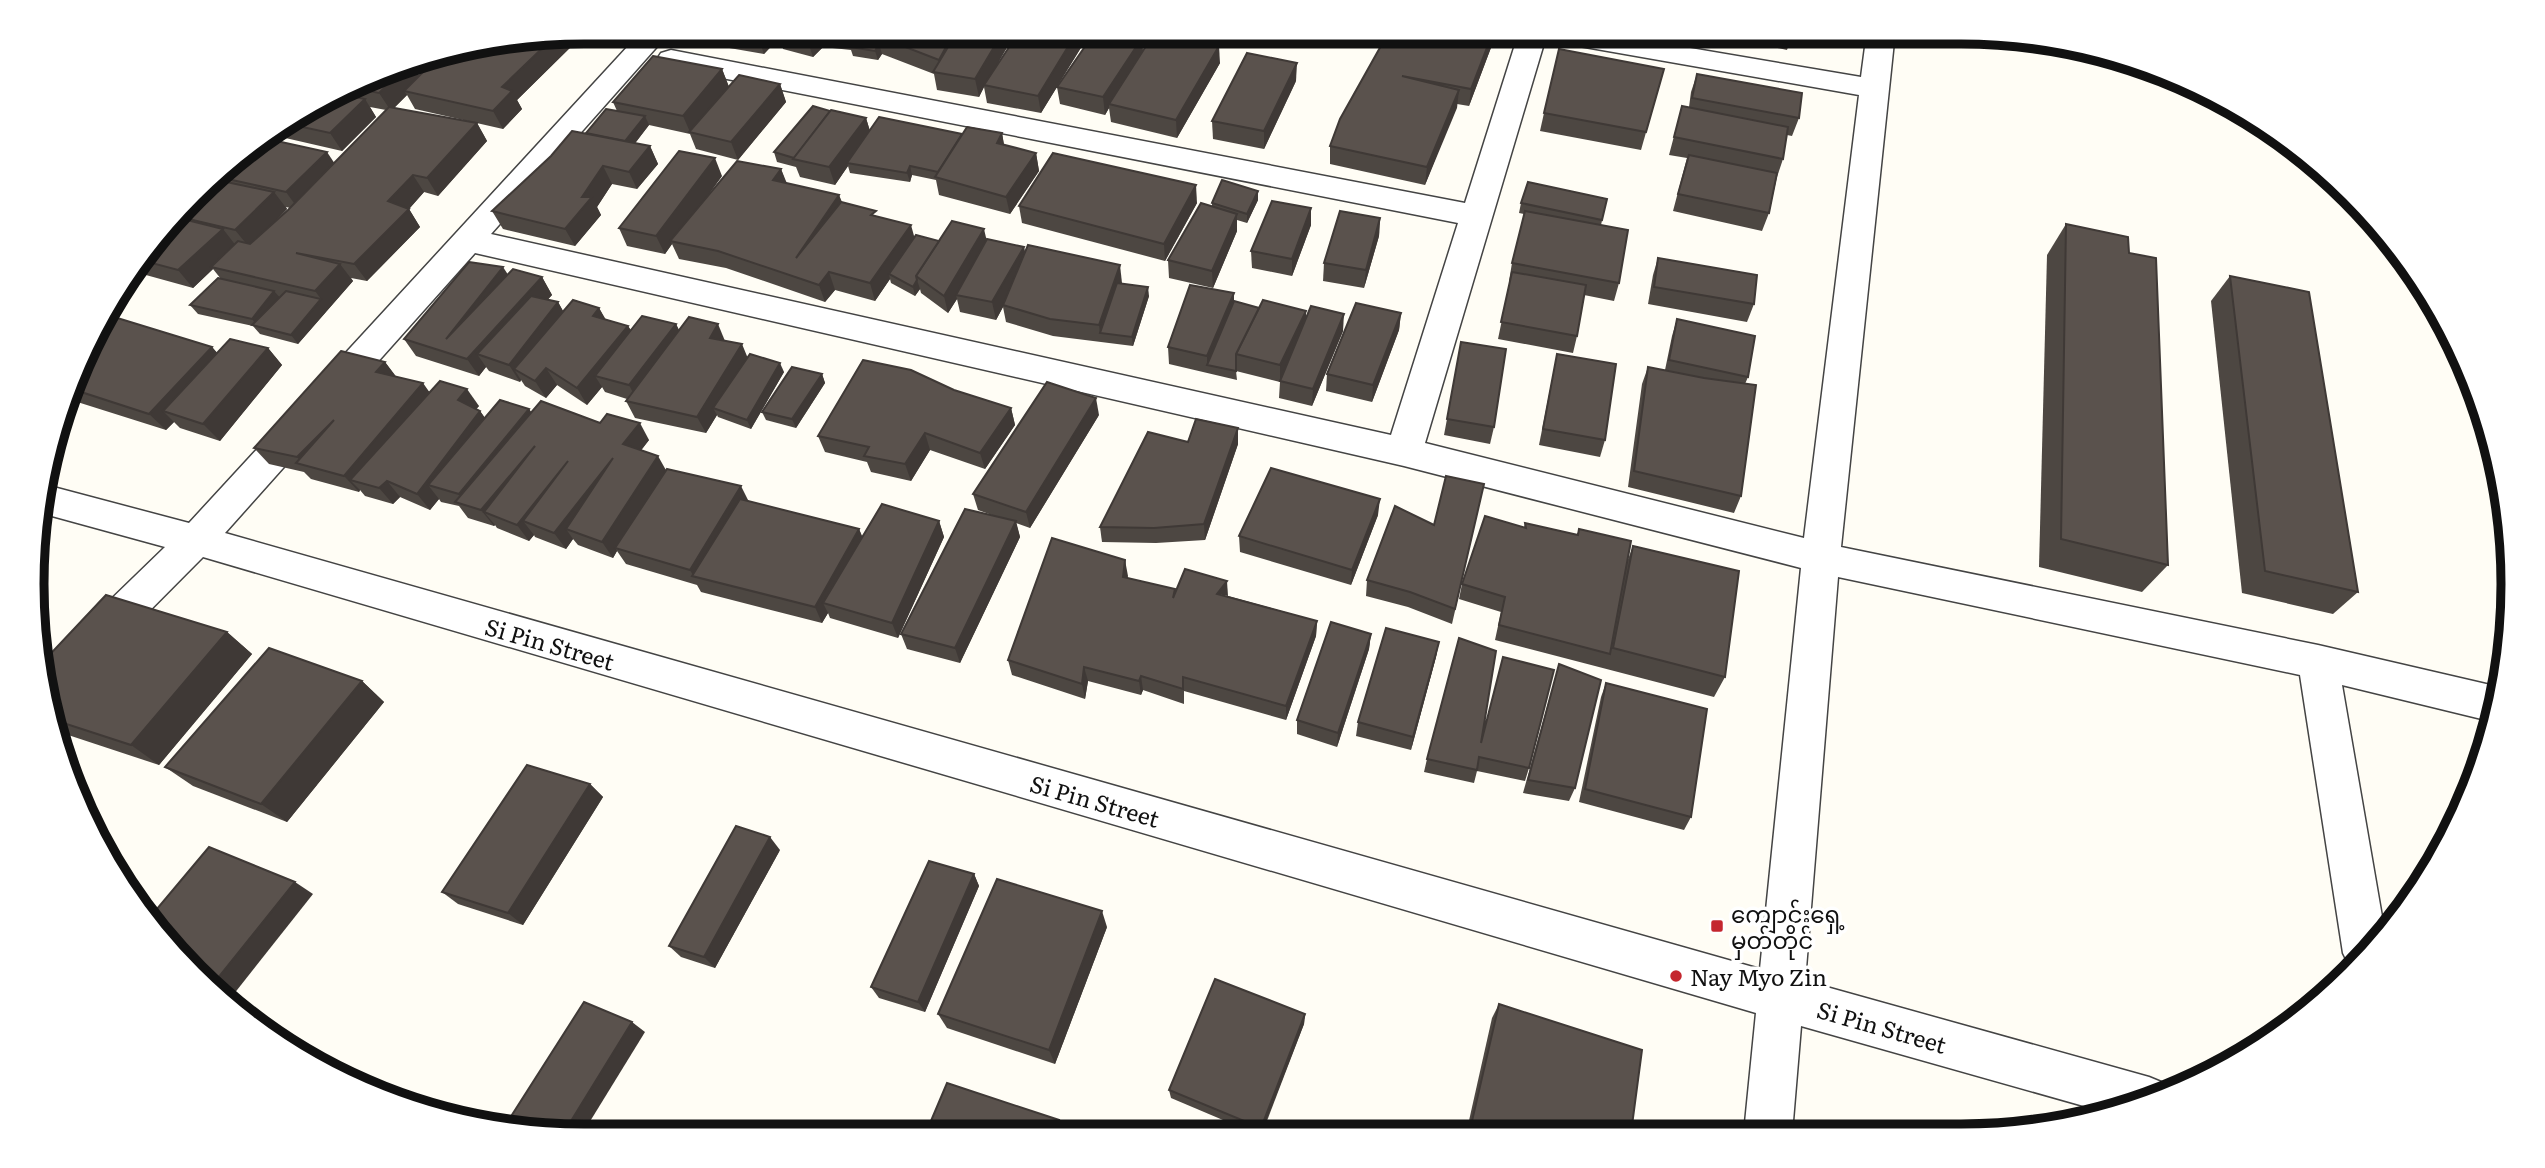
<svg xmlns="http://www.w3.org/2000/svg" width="2545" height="1168" viewBox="0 0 2545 1168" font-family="Literata,'Noto Sans Myanmar',serif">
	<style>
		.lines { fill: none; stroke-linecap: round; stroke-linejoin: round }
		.minor-casing { stroke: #444; stroke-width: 3 }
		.minor { fill: #fff; fill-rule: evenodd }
		.wall { fill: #4d4742; fill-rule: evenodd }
		.shaded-wall { fill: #3f3936 }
		.building { fill: #5a524d; stroke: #3f3936; stroke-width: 2 }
		.poi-dot { fill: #c4262e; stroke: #fff; stroke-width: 2.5 }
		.labels { text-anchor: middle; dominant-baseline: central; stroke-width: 7; stroke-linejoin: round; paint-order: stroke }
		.street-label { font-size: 23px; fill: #111; stroke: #fff }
		.poi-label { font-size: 23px; fill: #111; stroke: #fff; text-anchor: start }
		.rim { fill: none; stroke: #111; stroke-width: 9 }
	</style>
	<rect width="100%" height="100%" fill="#fffdf5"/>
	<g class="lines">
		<defs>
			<path id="minor" d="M 641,32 L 670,32 L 491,234 L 1391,435 L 1458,223 L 671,68 L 661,65 L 657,59 L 661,53 L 671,50 L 1465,203 L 1519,32 L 1596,32 L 1861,77 L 1867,32 L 1895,32 L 1841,547 L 2318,645 L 2499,687 L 2503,691 L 2494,722 L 2342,685 L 2385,934 L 2351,969 L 2343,953 L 2300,675 L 1838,577 L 1805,981 L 2149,1077 L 2166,1084 L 2171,1095 L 2105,1112 L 1801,1026 L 1792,1133 L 1744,1133 L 1756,1013 L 203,557 L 58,703 L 48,707 L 39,669 L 165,547 L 41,513 L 42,484 L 189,523 ZM 1545,40 L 1859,95 L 1804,538 L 1425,443 ZM 475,253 L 1404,466 L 1801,568 L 1760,969 L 225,533 Z"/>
		</defs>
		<!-- minor casing -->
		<use href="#minor" class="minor-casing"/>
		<!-- minor -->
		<use href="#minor" class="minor"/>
	</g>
	<!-- wall -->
	<g class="wall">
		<path d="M 586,32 L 517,100 L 522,109 L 503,129 L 415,109 L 407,95 L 394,108 L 477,123 L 487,141 L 438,196 L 424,192 L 409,209 L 420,227 L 367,281 L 351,278 L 353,281 L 298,344 L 260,334 L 253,326 L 198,314 L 190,305 L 221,279 L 213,269 L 193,288 L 135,272 L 220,168 L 335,163 L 386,110 L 370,107 L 376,117 L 342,151 L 268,134 L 308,105 L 406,61 L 419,75 L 430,64 L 412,60 ZM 286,207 L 290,208 L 273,224 L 287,209 Z"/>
		<path d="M 653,32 L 1016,32 L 999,61 L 1082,46 L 1057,86 L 1142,38 L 1143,51 L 1151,39 L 1118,32 L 1185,32 L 1181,38 L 1220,63 L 1177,138 L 1111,122 L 1109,108 L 1105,115 L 1060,104 L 1057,87 L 1041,113 L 987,103 L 984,87 L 979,97 L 937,90 L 934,74 L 882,54 L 878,60 L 853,56 L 851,50 L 823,47 L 813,57 L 783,49 L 780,37 L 764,54 L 654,35 Z"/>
		<path d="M 1386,32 L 1496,32 L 1495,37 L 1469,106 L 1457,104 L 1425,185 L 1330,164 L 1330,146 L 1382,44 Z"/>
		<path d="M 1701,32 L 1793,32 L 1787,50 Z"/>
		<path d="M 722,69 L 729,87 L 780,84 L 786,102 L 738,160 L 696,149 L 690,134 L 649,125 L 635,143 L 650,146 L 658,164 L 637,189 L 612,184 L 597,207 L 601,215 L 575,246 L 503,229 L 492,211 L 586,133 L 617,111 L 613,102 Z"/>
		<path d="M 1664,69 L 1641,150 L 1540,131 L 1544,113 Z"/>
		<path d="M 1697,74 L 1799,118 L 1792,136 L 1787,135 L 1783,159 L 1777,177 L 1769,213 L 1762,231 L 1673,211 L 1687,158 L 1669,155 L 1682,106 L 1689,107 L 1691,92 Z"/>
		<path d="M 1296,81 L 1264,149 L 1213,139 L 1212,121 Z"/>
		<path d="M 830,111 L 866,118 L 870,131 L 962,134 L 1002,133 L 1004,145 L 1036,153 L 1039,171 L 1010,214 L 939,195 L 936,180 L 912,175 L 910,182 L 850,173 L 848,166 L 835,185 L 800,177 L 796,167 L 777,162 L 774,152 Z"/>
		<path d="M 781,169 L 786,183 L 839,195 L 842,202 L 878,217 L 914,237 L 939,241 L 987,240 L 1024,247 L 1025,253 L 1122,283 L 1122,284 L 1149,296 L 1133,346 L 1053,336 L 1006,322 L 1003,307 L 996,320 L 960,312 L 957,299 L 948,313 L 921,293 L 920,289 L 915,296 L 891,283 L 890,279 L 875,301 L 835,290 L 825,302 L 726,268 L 679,259 L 672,244 L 665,254 L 627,246 L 619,228 L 722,176 L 703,202 Z"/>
		<path d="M 1258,191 L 1258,200 L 1247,223 L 1237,220 L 1237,231 L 1213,288 L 1169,278 L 1168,260 L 1212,206 L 1212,203 Z"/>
		<path d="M 1607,199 L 1601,225 L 1619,283 L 1614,301 L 1584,295 L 1577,336 L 1573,353 L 1498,339 L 1510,281 L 1509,281 L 1512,263 L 1524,214 L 1519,213 L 1521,203 Z"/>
		<path d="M 1197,203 L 1165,261 L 1022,223 L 1019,206 Z"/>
		<path d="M 1311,208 L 1311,225 L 1292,276 L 1252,268 L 1251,251 Z"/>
		<path d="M 1380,218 L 1379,236 L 1364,288 L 1323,281 L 1324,263 Z"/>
		<path d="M 2066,224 L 2129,253 L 2168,565 L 2142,592 L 2039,567 L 2047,255 Z"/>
		<path d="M 1658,258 L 1754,304 L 1747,322 L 1648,304 L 1653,275 Z"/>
		<path d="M 507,274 L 542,277 L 552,295 L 547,300 L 558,302 L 563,311 L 599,308 L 605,319 L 628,326 L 631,330 L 676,324 L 679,330 L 725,341 L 748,358 L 784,372 L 751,429 L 718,417 L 717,415 L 706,433 L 635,418 L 626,401 L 627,399 L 605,392 L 602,387 L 587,405 L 557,385 L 546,398 L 525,386 L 521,380 L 520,382 L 489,371 L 486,367 L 479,376 L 416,356 L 404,339 Z"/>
		<path d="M 2230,276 L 2358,592 L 2333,614 L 2242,593 L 2211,301 Z"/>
		<path d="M 1234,301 L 1259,308 L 1306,311 L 1306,317 L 1343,331 L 1312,406 L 1279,398 L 1280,382 L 1236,371 L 1237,380 L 1169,364 L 1168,347 Z"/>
		<path d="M 1401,313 L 1399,330 L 1372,402 L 1326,391 L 1327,374 Z"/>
		<path d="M 1677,319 L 1748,377 L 1745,384 L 1741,496 L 1734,513 L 1628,487 L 1642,384 L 1648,367 L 1665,370 L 1672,336 Z"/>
		<path d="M 101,321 L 105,325 L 212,347 L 217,353 L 268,348 L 282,365 L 220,441 L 180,428 L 174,422 L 166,430 L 71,400 Z"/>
		<path d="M 1557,354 L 1605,440 L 1600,457 L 1539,445 Z"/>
		<path d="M 385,362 L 396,377 L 430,392 L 479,406 L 476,409 L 480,411 L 485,418 L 529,409 L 531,412 L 649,440 L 641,450 L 666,470 L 749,502 L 859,529 L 862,537 L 939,521 L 944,537 L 898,638 L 830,618 L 828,613 L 822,623 L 701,592 L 697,585 L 626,564 L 617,551 L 613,558 L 578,545 L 573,539 L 566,549 L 535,537 L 534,535 L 529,541 L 497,528 L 495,525 L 494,526 L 468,518 L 459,506 L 441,502 L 439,499 L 430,510 L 400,497 L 393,504 L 365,496 L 360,490 L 359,492 L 311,479 L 304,472 L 269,464 L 254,448 Z"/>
		<path d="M 822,374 L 825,383 L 796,428 L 766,420 L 762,412 Z"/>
		<path d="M 954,390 L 1011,408 L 1015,425 L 985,469 L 930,450 L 911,481 L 871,472 L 867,462 L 825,452 L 818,436 Z"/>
		<path d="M 1099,415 L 1030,528 L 1016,523 L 1020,537 L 960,663 L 907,649 L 901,634 L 1000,518 L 978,510 L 973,494 Z"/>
		<path d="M 1447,419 L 1494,427 L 1490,444 L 1444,435 Z"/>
		<path d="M 1238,428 L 1238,444 L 1205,540 L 1156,543 L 1102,542 L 1100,527 L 1188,442 Z"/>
		<path d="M 1484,484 L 1452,624 L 1408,607 L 1366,596 L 1367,580 Z"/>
		<path d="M 1378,515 L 1351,585 L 1240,552 L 1239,536 Z"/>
		<path d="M 1525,523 L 1577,535 L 1579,529 L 1627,562 L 1633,546 L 1725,677 L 1714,697 L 1495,640 L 1501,612 L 1459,599 L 1462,584 L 1524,528 Z"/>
		<path d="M 1125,560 L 1127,578 L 1176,593 L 1228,596 L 1317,621 L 1316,636 L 1286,720 L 1184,691 L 1184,704 L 1143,690 L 1141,695 L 1088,681 L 1085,699 L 1012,675 L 1008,660 Z"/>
		<path d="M 227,632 L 252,654 L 159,765 L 53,730 L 39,666 Z"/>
		<path d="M 1371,634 L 1369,649 L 1337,747 L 1297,734 L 1297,720 Z"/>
		<path d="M 1439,642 L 1436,657 L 1411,750 L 1356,736 L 1358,722 Z"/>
		<path d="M 1559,664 L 1575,788 L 1569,801 L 1523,793 Z"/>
		<path d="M 362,681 L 384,702 L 287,822 L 193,786 L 165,767 Z"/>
		<path d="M 1606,683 L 1691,817 L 1684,830 L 1579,802 L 1601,697 Z"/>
		<path d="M 1481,742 L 1529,768 L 1525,781 L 1477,771 L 1474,783 L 1424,772 L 1427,759 Z"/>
		<path d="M 590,784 L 603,797 L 523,925 L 458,904 L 442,892 Z"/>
		<path d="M 780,850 L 715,968 L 681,957 L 669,946 Z"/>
		<path d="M 974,874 L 979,886 L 925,1012 L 879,998 L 871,987 Z"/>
		<path d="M 1107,927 L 1055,1064 L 947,1028 L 938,1014 Z"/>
		<path d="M 1499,1004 L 1631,1133 L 1466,1134 L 1492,1018 Z"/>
		<path d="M 1305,1014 L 1304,1024 L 1262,1134 L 1256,1134 L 1171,1098 L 1169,1090 Z"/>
	</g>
	<!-- shaded-wall -->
	<g class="shaded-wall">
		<path d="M 586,32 L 517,100 L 522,109 L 503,129 L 493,111 L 502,87 L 555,36 Z"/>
		<path d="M 762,32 L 778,32 L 780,37 L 764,54 L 758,37 Z"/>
		<path d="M 815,32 L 832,32 L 820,37 L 823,47 L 813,57 L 807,39 Z"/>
		<path d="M 854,32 L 861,32 L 851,47 L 849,40 Z"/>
		<path d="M 954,32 L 967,32 L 942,73 L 939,60 Z"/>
		<path d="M 1003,32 L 1016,32 L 985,85 L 984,85 L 984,87 L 979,97 L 975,79 Z"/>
		<path d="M 1077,32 L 1080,32 L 1082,46 L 1041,113 L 1038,96 Z"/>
		<path d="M 1176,32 L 1185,32 L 1177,45 Z"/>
		<path d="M 1493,32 L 1496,32 L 1495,37 L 1469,106 L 1471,89 Z"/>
		<path d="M 1142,38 L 1143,56 L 1109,104 L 1109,108 L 1105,115 L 1103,97 Z"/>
		<path d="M 879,44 L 882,54 L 878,60 L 875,51 Z"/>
		<path d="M 1219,46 L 1220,63 L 1177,138 L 1176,120 Z"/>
		<path d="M 411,62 L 422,80 L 404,91 L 407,95 L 391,111 L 379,93 Z"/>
		<path d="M 1297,63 L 1296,81 L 1264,149 L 1264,131 Z"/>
		<path d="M 722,69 L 729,87 L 690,132 L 683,116 Z"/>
		<path d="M 780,84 L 786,102 L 738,160 L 731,142 Z"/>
		<path d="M 1459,90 L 1457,108 L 1425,185 L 1427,167 Z"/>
		<path d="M 365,99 L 376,117 L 342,151 L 330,133 Z"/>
		<path d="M 645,116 L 649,125 L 630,150 L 625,141 Z"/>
		<path d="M 866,118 L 871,135 L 847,163 L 848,166 L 835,185 L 829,167 Z"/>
		<path d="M 477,123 L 487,141 L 438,196 L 427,178 Z"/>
		<path d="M 1002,133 L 1005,151 L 997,143 Z"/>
		<path d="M 650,146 L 658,164 L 637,189 L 629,172 Z"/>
		<path d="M 327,152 L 339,170 L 299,210 L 286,192 Z"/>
		<path d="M 1036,153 L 1039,171 L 1010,214 L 1006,197 Z"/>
		<path d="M 715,158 L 722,176 L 674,242 L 670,241 L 672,244 L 665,254 L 656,236 Z"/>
		<path d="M 603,166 L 612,184 L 597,207 L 601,215 L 575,246 L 565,229 L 582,197 Z"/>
		<path d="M 910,166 L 912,175 L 910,182 L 907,173 Z"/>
		<path d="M 781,169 L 788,186 L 773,180 Z"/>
		<path d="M 413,175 L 424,192 L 409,209 L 420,227 L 367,281 L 354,264 L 388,201 Z"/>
		<path d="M 1196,185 L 1197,203 L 1165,261 L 1164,244 Z"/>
		<path d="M 1258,191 L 1258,200 L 1247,223 L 1247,214 Z"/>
		<path d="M 274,192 L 287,209 L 249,247 L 235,230 Z"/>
		<path d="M 839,195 L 845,213 L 796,258 Z"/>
		<path d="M 1311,208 L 1311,225 L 1292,276 L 1292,259 Z"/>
		<path d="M 1237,214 L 1237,231 L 1213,288 L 1212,271 Z"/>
		<path d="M 1380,218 L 1379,236 L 1364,288 L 1366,270 Z"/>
		<path d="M 911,225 L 916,243 L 889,274 L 890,279 L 875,301 L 870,283 Z"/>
		<path d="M 223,229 L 237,247 L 211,267 L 213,269 L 193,288 L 178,270 Z"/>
		<path d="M 984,229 L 988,246 L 956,295 L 957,299 L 948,313 L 944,296 Z"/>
		<path d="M 1024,247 L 1027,264 L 1003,305 L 1003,307 L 996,320 L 992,302 Z"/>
		<path d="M 340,264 L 353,281 L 298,344 L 291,335 L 321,299 L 315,291 Z"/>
		<path d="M 1120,265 L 1122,283 L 1104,333 L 1100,333 L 1099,325 Z"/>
		<path d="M 503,267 L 514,284 L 446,339 Z"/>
		<path d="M 829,272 L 835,290 L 825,302 L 819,285 Z"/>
		<path d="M 542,277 L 552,295 L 493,360 L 477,354 L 486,367 L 479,376 L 467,359 Z"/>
		<path d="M 917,280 L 920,289 L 915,296 L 913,287 Z"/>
		<path d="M 1148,287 L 1149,296 L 1133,346 L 1132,337 Z"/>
		<path d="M 274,291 L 282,300 L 259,328 L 252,319 Z"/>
		<path d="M 1234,293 L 1234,310 L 1207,365 L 1207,356 Z"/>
		<path d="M 558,302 L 568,320 L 514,369 L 521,380 L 520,382 L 509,365 Z"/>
		<path d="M 599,308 L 609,325 L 593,316 Z"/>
		<path d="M 1306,311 L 1306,329 L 1280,382 L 1280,365 Z"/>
		<path d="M 1401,313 L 1399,330 L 1372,402 L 1373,385 Z"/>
		<path d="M 1344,314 L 1343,331 L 1312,406 L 1313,389 Z"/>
		<path d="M 101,321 L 109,330 L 90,349 Z"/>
		<path d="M 676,324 L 684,341 L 638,402 L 629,385 Z"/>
		<path d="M 718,324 L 725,341 L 710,338 Z"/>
		<path d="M 628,326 L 637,343 L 595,376 L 602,387 L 587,405 L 577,388 Z"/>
		<path d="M 742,344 L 749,361 L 713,408 L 717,415 L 706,433 L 697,417 Z"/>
		<path d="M 212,347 L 227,364 L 163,411 L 174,422 L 166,430 L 149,414 Z"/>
		<path d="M 268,348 L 282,365 L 220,441 L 203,424 Z"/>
		<path d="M 385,362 L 398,379 L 376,372 Z"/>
		<path d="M 780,363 L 784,372 L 751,429 L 747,420 Z"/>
		<path d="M 546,368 L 557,385 L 546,398 L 535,381 Z"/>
		<path d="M 822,374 L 825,383 L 796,428 L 792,419 Z"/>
		<path d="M 423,383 L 435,400 L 350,480 L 360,490 L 359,492 L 344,476 Z"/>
		<path d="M 467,389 L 479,406 L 470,416 L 458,400 Z"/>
		<path d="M 1096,398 L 1099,415 L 1030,528 L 1026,512 Z"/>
		<path d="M 1011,408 L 1015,425 L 985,469 L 980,453 Z"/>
		<path d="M 529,409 L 540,425 L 469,506 L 459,494 Z"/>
		<path d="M 480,411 L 492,428 L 428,485 L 439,499 L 430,510 L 417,494 Z"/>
		<path d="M 334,420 L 304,465 L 297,457 Z"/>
		<path d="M 640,423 L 649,440 L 633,461 L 623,444 Z"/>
		<path d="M 1238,428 L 1238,444 L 1205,540 L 1204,524 Z"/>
		<path d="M 925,433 L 930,450 L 911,481 L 905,464 Z"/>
		<path d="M 535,446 L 484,512 L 495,525 L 494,526 L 481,510 Z"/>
		<path d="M 658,456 L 667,472 L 615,548 L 617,551 L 613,558 L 602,542 Z"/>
		<path d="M 613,458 L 566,529 L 573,539 L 566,549 L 554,533 Z"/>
		<path d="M 568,461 L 523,521 L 534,535 L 529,541 L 517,525 Z"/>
		<path d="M 387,481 L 400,497 L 393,504 L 379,488 Z"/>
		<path d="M 741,486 L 749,502 L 694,577 L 690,570 Z"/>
		<path d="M 1380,499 L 1378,515 L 1351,585 L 1352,570 Z"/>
		<path d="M 939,521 L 944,537 L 898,638 L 892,623 Z"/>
		<path d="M 1016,521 L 1020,537 L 960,663 L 955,648 Z"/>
		<path d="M 859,529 L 866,545 L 823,603 L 828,613 L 822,623 L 815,607 Z"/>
		<path d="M 1125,560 L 1128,576 L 1125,592 L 1123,577 Z"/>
		<path d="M 1227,581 L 1228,596 L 1217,594 Z"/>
		<path d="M 1317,621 L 1316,636 L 1286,720 L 1286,706 Z"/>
		<path d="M 227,632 L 252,654 L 159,765 L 131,745 Z"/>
		<path d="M 1371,634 L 1369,649 L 1337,747 L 1338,733 Z"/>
		<path d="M 1439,642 L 1436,657 L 1411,750 L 1413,737 Z"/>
		<path d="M 1084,667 L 1088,681 L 1085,699 L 1082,684 Z"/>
		<path d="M 1141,676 L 1143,690 L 1141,695 L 1139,681 Z"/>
		<path d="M 362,681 L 384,702 L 287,822 L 261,804 Z"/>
		<path d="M 590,784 L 603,797 L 523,925 L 508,913 Z"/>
		<path d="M 770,837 L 780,850 L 715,968 L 704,957 Z"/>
		<path d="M 974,874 L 979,886 L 925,1012 L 918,1002 Z"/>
		<path d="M 295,882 L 313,894 L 226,1004 L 220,1000 L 210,988 Z"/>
		<path d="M 1102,911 L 1107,927 L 1055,1064 L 1049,1050 Z"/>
		<path d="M 1305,1014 L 1304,1024 L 1261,1134 L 1261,1128 Z"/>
		<path d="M 632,1022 L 645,1032 L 581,1136 L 563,1134 Z"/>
		<path d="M 1059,1120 L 1065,1132 L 1064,1135 L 1054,1135 Z"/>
	</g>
	<!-- building -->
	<g class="building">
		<path d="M 729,32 L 762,32 L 758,37 Z"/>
		<path d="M 779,32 L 815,32 L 807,39 Z"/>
		<path d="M 824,32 L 854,32 L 849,40 L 820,37 Z"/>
		<path d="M 861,32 L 880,32 L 877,36 L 879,44 L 875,51 L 850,47 Z"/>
		<path d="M 880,32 L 954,32 L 939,60 L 877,36 Z"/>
		<path d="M 957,32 L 1003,32 L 975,79 L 933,72 Z"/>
		<path d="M 1019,32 L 1077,32 L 1038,96 L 984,85 Z"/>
		<path d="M 1095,32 L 1114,32 L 1142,38 L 1103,97 L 1057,87 Z"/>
		<path d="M 1155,32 L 1219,46 L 1176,120 L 1109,104 Z"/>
		<path d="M 1386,32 L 1493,32 L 1471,89 L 1402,76 L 1459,90 L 1427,167 L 1330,146 L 1340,119 L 1382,44 Z"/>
		<path d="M 555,36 L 502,87 L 512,91 L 493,111 L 404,91 L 439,56 Z"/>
		<path d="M 1559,49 L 1664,69 L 1646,132 L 1544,113 Z"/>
		<path d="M 1247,53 L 1297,63 L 1264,131 L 1212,121 Z"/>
		<path d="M 653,56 L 722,69 L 683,116 L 613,102 Z"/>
		<path d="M 406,61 L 411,62 L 379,93 L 349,87 Z"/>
		<path d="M 1697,74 L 1802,93 L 1799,118 L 1692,98 Z"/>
		<path d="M 739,75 L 780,84 L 731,142 L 689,132 Z"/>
		<path d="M 335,93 L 365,99 L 330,133 L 284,123 L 308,105 Z"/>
		<path d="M 813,106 L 830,111 L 794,158 L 774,152 Z"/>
		<path d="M 1682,106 L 1788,127 L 1783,159 L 1674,137 Z"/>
		<path d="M 389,107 L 477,123 L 427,178 L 413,175 L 388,201 L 409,209 L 354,264 L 296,253 L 340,264 L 315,291 L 211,267 L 238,241 L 250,244 L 288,210 Z"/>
		<path d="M 606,109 L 645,116 L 625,141 L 586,133 Z"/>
		<path d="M 831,110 L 866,118 L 829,167 L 793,159 Z"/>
		<path d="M 879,117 L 962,134 L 938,172 L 910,166 L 907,173 L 847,163 Z"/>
		<path d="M 967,127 L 1002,133 L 997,143 L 1036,153 L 1006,197 L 935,177 Z"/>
		<path d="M 572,131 L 650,146 L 629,172 L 603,166 L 582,197 L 592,197 L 565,229 L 492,211 L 551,156 Z"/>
		<path d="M 263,138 L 327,152 L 286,192 L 214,176 L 220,168 Z"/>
		<path d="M 679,151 L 715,158 L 656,236 L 619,228 Z"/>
		<path d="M 1053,153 L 1196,185 L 1164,244 L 1019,206 Z"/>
		<path d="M 1689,155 L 1777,173 L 1769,213 L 1678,194 Z"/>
		<path d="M 737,161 L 781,169 L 773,180 L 839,195 L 796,258 L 841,202 L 876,211 L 871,215 L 911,225 L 870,283 L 829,272 L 819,285 L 718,251 L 670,241 Z"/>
		<path d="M 212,179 L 274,192 L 235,230 L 180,217 Z"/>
		<path d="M 1222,180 L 1258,191 L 1247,214 L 1212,203 Z"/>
		<path d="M 1528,182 L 1607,199 L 1602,220 L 1521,203 Z"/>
		<path d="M 1272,201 L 1311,208 L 1292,259 L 1251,251 Z"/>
		<path d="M 1201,203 L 1237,214 L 1212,271 L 1168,260 Z"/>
		<path d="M 1340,211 L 1380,218 L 1366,270 L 1324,263 Z"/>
		<path d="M 1525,211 L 1628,230 L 1619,283 L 1512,263 Z"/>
		<path d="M 179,218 L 223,229 L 178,270 L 144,261 Z"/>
		<path d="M 952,221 L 984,229 L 944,296 L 916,276 Z"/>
		<path d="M 2066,224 L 2128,237 L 2129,253 L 2156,258 L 2168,565 L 2061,539 Z"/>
		<path d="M 916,235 L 939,241 L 916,276 L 917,280 L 913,287 L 889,274 Z"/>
		<path d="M 987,239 L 1024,247 L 992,302 L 956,295 Z"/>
		<path d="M 1028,245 L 1120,265 L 1099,325 L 1050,319 L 1003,305 Z"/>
		<path d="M 1658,258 L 1757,275 L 1754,304 L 1654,287 Z"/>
		<path d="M 469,262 L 503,267 L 446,339 L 513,269 L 542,277 L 467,359 L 404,339 Z"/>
		<path d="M 1512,272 L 1586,285 L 1577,336 L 1501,322 Z"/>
		<path d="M 2230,276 L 2309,292 L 2358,592 L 2265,571 Z"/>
		<path d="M 218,278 L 274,291 L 252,319 L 190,305 Z"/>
		<path d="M 1117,283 L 1148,287 L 1132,337 L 1100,333 Z"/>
		<path d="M 1190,285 L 1234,293 L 1207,356 L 1168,347 Z"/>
		<path d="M 286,291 L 321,299 L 291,335 L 252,325 Z"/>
		<path d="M 531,296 L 558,302 L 509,365 L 477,354 Z"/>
		<path d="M 573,300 L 599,308 L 593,316 L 628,326 L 577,388 L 546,368 L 535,381 L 514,369 Z"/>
		<path d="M 1263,300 L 1306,311 L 1280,365 L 1236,354 Z"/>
		<path d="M 1234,301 L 1259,308 L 1236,354 L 1236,371 L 1207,365 Z"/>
		<path d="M 1356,303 L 1401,313 L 1373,385 L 1327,374 Z"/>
		<path d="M 1311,306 L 1344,314 L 1313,389 L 1280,381 Z"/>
		<path d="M 642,316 L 676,324 L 629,385 L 595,376 Z"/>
		<path d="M 114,317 L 212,347 L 149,414 L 75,390 L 96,333 Z"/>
		<path d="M 689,317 L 718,324 L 710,338 L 742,344 L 697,417 L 626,401 Z"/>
		<path d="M 1677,319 L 1755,336 L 1748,377 L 1669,360 Z"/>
		<path d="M 230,339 L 268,348 L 203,424 L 163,411 Z"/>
		<path d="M 1461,342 L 1506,349 L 1494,427 L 1447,419 Z"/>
		<path d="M 341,351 L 385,362 L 376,372 L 423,383 L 344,476 L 296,463 L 334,420 L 297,457 L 254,448 Z"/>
		<path d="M 750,354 L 780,363 L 747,420 L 713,408 Z"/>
		<path d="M 1557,354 L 1616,364 L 1605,440 L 1543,429 Z"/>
		<path d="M 863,360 L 911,370 L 954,390 L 1011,408 L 980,453 L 925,433 L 905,464 L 864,456 L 869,447 L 818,436 Z"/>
		<path d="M 792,367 L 822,374 L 792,419 L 762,412 Z"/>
		<path d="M 1648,367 L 1704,378 L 1756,385 L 1741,496 L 1634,471 Z"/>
		<path d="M 440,381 L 467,389 L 458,400 L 480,411 L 417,494 L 387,481 L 379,488 L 350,480 Z"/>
		<path d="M 1047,382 L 1096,398 L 1026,512 L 973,494 Z"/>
		<path d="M 500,400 L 529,409 L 459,494 L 428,485 Z"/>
		<path d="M 541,401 L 600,423 L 607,414 L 640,423 L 623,444 L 658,456 L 602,542 L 566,529 L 613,458 L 554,533 L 523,521 L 568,461 L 517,525 L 484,512 L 535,446 L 481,510 L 455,502 Z"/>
		<path d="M 1196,419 L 1238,428 L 1204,524 L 1154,528 L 1100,527 L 1148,432 L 1188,442 Z"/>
		<path d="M 1271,468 L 1380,499 L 1352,570 L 1239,536 Z"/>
		<path d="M 667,469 L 741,486 L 690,570 L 615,548 Z"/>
		<path d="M 1446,476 L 1484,484 L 1455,609 L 1410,592 L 1367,580 L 1395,506 L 1434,525 Z"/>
		<path d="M 740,499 L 859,529 L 815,607 L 692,576 Z"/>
		<path d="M 882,504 L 939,521 L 892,623 L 823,603 Z"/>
		<path d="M 965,509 L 1016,521 L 955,648 L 901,634 Z"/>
		<path d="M 1485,516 L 1526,528 L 1525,523 L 1578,535 L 1579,529 L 1631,541 L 1610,654 L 1499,625 L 1505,597 L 1462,584 Z"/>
		<path d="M 1052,538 L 1125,560 L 1123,577 L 1175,589 L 1173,598 L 1185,569 L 1227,581 L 1217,594 L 1317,621 L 1286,706 L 1183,677 L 1183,689 L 1141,676 L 1139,681 L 1084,667 L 1082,684 L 1008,660 Z"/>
		<path d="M 1633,546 L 1739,571 L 1725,677 L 1613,648 Z"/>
		<path d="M 106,595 L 227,632 L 131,745 L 51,719 L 39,666 Z"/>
		<path d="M 1331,622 L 1371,634 L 1338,733 L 1297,720 Z"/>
		<path d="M 1386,628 L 1439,642 L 1413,737 L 1358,722 Z"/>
		<path d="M 1459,638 L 1496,651 L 1481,743 L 1503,657 L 1554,670 L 1529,768 L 1479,757 L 1477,770 L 1427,759 Z"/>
		<path d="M 269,648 L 362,681 L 261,804 L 165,767 Z"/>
		<path d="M 1559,664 L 1601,680 L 1575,788 L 1528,780 Z"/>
		<path d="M 1606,683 L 1707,709 L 1691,817 L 1585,789 Z"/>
		<path d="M 527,765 L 590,784 L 508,913 L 442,892 Z"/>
		<path d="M 736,826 L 770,837 L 704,957 L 669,946 Z"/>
		<path d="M 209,847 L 295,882 L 210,988 L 151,916 Z"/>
		<path d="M 929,861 L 974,874 L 918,1002 L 871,987 Z"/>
		<path d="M 997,879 L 1102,911 L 1049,1050 L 938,1014 Z"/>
		<path d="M 1215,979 L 1305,1014 L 1261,1128 L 1169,1090 Z"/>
		<path d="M 584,1002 L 632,1022 L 563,1134 L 503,1129 Z"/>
		<path d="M 1499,1004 L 1642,1050 L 1631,1133 L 1469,1134 Z"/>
		<path d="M 947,1083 L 1059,1120 L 1054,1135 L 925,1135 Z"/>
	</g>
	<!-- markers -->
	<g class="poi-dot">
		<rect x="1710" y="919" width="14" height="14" rx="3.5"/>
		<circle cx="1676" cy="976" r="7"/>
	</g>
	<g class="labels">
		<!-- street labels -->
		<g class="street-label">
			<text transform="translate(550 643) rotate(16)">Si Pin Street</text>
			<text transform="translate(1095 800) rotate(16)">Si Pin Street</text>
			<text transform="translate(1882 1026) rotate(16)">Si Pin Street</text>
		</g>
		<!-- poi labels -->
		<g class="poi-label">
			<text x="1731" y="913">ကျောင်းရှေ့<tspan x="1731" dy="26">မှတ်တိုင်</tspan></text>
			<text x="1690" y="976">Nay Myo Zin</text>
		</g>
	</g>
	<!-- crop -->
	<path d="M0 0H2545V1168H0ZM584 44H1961A540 540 0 0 1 2501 584V584A540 540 0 0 1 1961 1124H584A540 540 0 0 1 44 584V584A540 540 0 0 1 584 44Z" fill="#fff" fill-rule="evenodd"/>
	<path class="rim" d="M584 44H1961A540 540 0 0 1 2501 584V584A540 540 0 0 1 1961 1124H584A540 540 0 0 1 44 584V584A540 540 0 0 1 584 44Z"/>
</svg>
